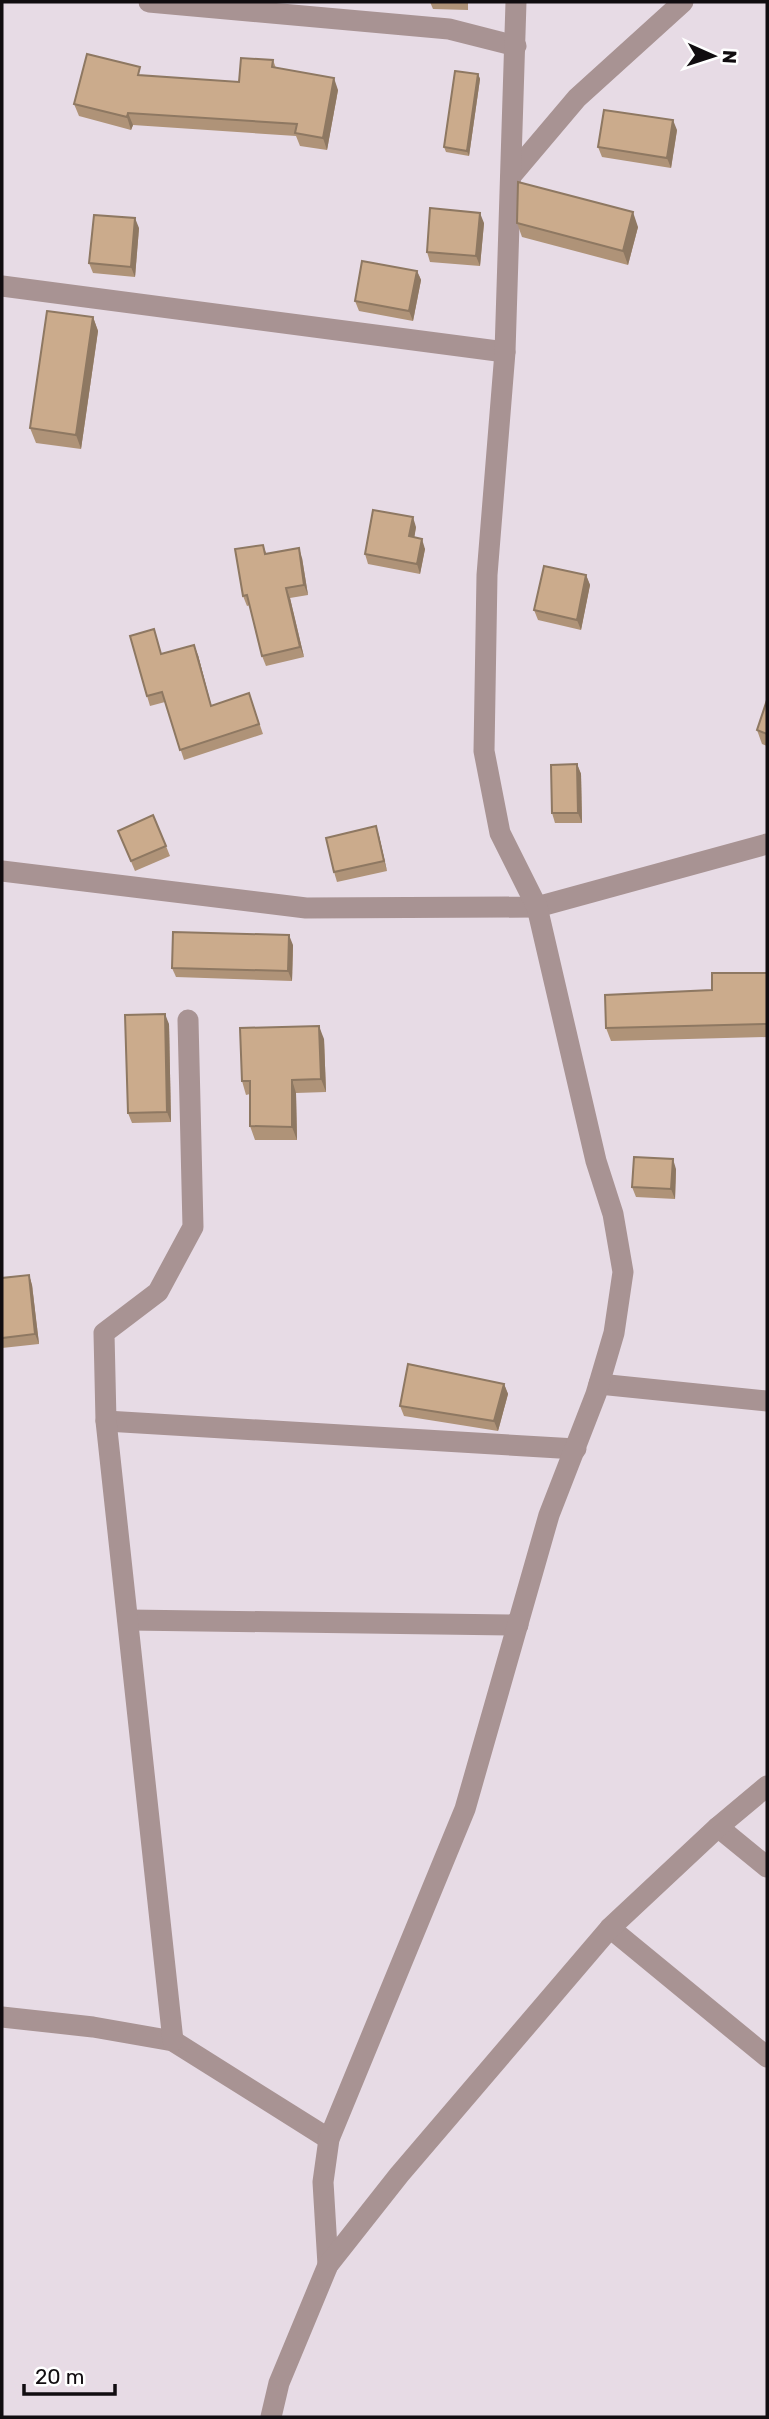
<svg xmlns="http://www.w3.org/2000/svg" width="769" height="2419" viewBox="0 0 769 2419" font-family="Rubik,sans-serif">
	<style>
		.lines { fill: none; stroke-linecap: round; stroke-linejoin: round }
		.minor { stroke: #a89393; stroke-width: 21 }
		.wall { fill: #af9378 }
		.shaded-wall { fill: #8e7862 }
		.building { fill: #cbab8c; stroke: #8e7862; stroke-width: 2 }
	</style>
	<rect width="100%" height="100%" fill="#e7dbe5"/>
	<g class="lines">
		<!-- minor -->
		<g class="minor">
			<path d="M 149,2 L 449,29 L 516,46"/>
			<path d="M 511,176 L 577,98 L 683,2"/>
			<path d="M 2,286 L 505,352"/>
			<path d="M 2,871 L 306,908 L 537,907 L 767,844"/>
			<path d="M 599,1384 L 767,1401"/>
			<path d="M 106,1421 L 576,1449"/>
			<path d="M 128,1620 L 518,1625"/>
			<path d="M 718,1827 L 767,1867"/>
			<path d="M 610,1928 L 767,2057"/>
			<path d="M 2,2017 L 93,2027 L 173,2041 L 329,2139"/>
			<path d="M 173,2041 L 106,1421 L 104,1333 L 158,1292 L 193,1227 L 188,1020"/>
			<path d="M 328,2265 L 323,2182 L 329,2139 L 465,1809 L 549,1515 L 596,1394 L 614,1333 L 623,1272 L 613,1214 L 596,1161 L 537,907 L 500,833 L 484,751 L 487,575 L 505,352 L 516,2"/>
			<path d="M 271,2417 L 279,2383 L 328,2265 L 399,2175 L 610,1928 L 718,1827 L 767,1786"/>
		</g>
	</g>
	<!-- wall -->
	<g class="wall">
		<path d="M 430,2 L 468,2 L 468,10 L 433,9 Z"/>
		<path d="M 273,60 L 276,68 L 338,90 L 327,150 L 300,146 L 296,136 L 133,125 L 131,130 L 79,116 L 74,104 L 143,76 L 239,82 Z"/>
		<path d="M 478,74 L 480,79 L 469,156 L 446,152 L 444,147 Z"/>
		<path d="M 677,130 L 671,168 L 602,157 L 598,147 Z"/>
		<path d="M 484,223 L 480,266 L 430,262 L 427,252 Z"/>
		<path d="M 517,223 L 638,227 L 628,265 L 522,237 Z"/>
		<path d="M 139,228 L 135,277 L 93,273 L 89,263 Z"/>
		<path d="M 417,271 L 421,280 L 413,321 L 359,311 L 355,301 Z"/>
		<path d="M 93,317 L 98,331 L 81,449 L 36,443 L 30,428 Z"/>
		<path d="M 416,527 L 414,537 L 425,549 L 420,574 L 368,564 L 365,554 Z"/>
		<path d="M 263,545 L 266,553 L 302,558 L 308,595 L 290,598 L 304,657 L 266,666 L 262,656 L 250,605 L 247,606 L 243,596 Z"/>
		<path d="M 586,575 L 590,585 L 581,630 L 538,620 L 534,610 Z"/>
		<path d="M 157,639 L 161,653 L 198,655 L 211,706 L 249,693 L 263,734 L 184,760 L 165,702 L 150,706 L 147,696 Z"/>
		<path d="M 767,700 L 767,746 L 762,744 L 757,730 Z"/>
		<path d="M 577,764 L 581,774 L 582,823 L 555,823 L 552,813 Z"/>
		<path d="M 118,831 L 166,846 L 170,856 L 135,871 Z"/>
		<path d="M 379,836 L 387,871 L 337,882 L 334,872 Z"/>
		<path d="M 293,945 L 292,981 L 176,977 L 172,968 Z"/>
		<path d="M 767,973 L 767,1037 L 611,1041 L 606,1028 L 712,990 Z"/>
		<path d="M 169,1024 L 171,1122 L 132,1123 L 128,1113 Z"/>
		<path d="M 324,1039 L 326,1092 L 296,1093 L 297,1140 L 255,1140 L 250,1126 L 250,1094 L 246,1095 L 242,1081 Z"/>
		<path d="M 676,1169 L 675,1199 L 636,1197 L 632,1187 Z"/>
		<path d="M 29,1275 L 32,1285 L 39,1344 L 2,1348 L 2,1278 Z"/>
		<path d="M 504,1384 L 508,1394 L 498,1431 L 404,1416 L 400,1406 Z"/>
	</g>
	<!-- shaded-wall -->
	<g class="shaded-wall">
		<path d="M 478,74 L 480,79 L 469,156 L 467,151 Z"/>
		<path d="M 334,78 L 338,90 L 327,150 L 323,138 Z"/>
		<path d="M 128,113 L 133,125 L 131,130 L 127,117 Z"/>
		<path d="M 673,120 L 677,130 L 671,168 L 667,158 Z"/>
		<path d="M 633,212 L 638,227 L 628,265 L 623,251 Z"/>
		<path d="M 480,213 L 484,223 L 480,266 L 476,256 Z"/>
		<path d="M 135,218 L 139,228 L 135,277 L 131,267 Z"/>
		<path d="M 417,271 L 421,280 L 413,321 L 409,311 Z"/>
		<path d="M 93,317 L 98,331 L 81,449 L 76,435 Z"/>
		<path d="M 413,517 L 416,527 L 413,546 L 409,536 Z"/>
		<path d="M 422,539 L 425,549 L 420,574 L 417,564 Z"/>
		<path d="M 299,548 L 302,558 L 308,595 L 304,585 Z"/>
		<path d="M 586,575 L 590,585 L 581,630 L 577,620 Z"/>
		<path d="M 286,588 L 290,598 L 304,657 L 300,647 Z"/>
		<path d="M 194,645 L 198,655 L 214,716 L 211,706 Z"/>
		<path d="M 577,764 L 581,774 L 582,823 L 578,813 Z"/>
		<path d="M 376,826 L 379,836 L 387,871 L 384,861 Z"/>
		<path d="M 289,935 L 293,945 L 292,981 L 288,971 Z"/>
		<path d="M 165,1014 L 169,1024 L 171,1122 L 167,1112 Z"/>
		<path d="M 319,1026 L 324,1039 L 326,1092 L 321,1079 Z"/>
		<path d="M 292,1080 L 296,1093 L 297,1140 L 292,1127 Z"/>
		<path d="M 673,1159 L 676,1169 L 675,1199 L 671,1189 Z"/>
		<path d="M 29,1275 L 32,1285 L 39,1344 L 35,1334 Z"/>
		<path d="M 504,1384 L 508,1394 L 498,1431 L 494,1421 Z"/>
	</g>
	<!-- building -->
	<g class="building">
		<path d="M 87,54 L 140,67 L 138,75 L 239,82 L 241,58 L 273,60 L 272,67 L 334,78 L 323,138 L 295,133 L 297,124 L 128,113 L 127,117 L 74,104 Z"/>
		<path d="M 455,71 L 478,74 L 467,151 L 444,147 Z"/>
		<path d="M 604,110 L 673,120 L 667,158 L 598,147 Z"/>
		<path d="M 518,182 L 633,212 L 623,251 L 517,223 Z"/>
		<path d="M 430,208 L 480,213 L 476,256 L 427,252 Z"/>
		<path d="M 94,215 L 135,218 L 131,267 L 89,263 Z"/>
		<path d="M 362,261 L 417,271 L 409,311 L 355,301 Z"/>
		<path d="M 47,311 L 93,317 L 76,435 L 30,428 Z"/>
		<path d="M 373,510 L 413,517 L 409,536 L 422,539 L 417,564 L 365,554 Z"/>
		<path d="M 263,545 L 265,554 L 299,548 L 304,585 L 286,588 L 300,647 L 262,656 L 247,595 L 243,596 L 235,549 Z"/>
		<path d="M 544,566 L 586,575 L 577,620 L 534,610 Z"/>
		<path d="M 154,629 L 161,654 L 194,645 L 211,706 L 249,693 L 259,724 L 180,750 L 162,692 L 147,696 L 130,636 Z"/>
		<path d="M 767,700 L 767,734 L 757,730 Z"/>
		<path d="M 577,764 L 578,813 L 552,813 L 551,765 Z"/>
		<path d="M 153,815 L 166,846 L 131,861 L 118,831 Z"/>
		<path d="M 376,826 L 384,861 L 334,872 L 326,838 Z"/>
		<path d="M 173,932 L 289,935 L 288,971 L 172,968 Z"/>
		<path d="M 712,973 L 767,973 L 767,1024 L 606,1028 L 605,995 L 712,990 Z"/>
		<path d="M 165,1014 L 167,1112 L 128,1113 L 125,1015 Z"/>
		<path d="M 319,1026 L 321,1079 L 292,1080 L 292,1127 L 250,1126 L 250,1081 L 242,1081 L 240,1028 Z"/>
		<path d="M 634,1157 L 673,1159 L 671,1189 L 632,1187 Z"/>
		<path d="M 29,1275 L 35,1334 L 2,1338 L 2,1278 Z"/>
		<path d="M 408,1364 L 504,1384 L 494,1421 L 400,1406 Z"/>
	</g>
	<!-- border -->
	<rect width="769" height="2419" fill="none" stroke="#110d10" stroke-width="7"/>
	<!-- north arrow -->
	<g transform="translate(713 56) rotate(93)" stroke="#ffffff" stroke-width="5" paint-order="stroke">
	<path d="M0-5L12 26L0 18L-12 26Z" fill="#110d10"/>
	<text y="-10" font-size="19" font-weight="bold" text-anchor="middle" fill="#110d10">N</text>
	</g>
	<!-- scale -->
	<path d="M24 2384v10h91v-10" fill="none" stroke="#110d10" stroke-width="3.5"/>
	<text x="35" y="2384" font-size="21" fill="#110d10" stroke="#ffffff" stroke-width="5" paint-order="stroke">20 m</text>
</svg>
